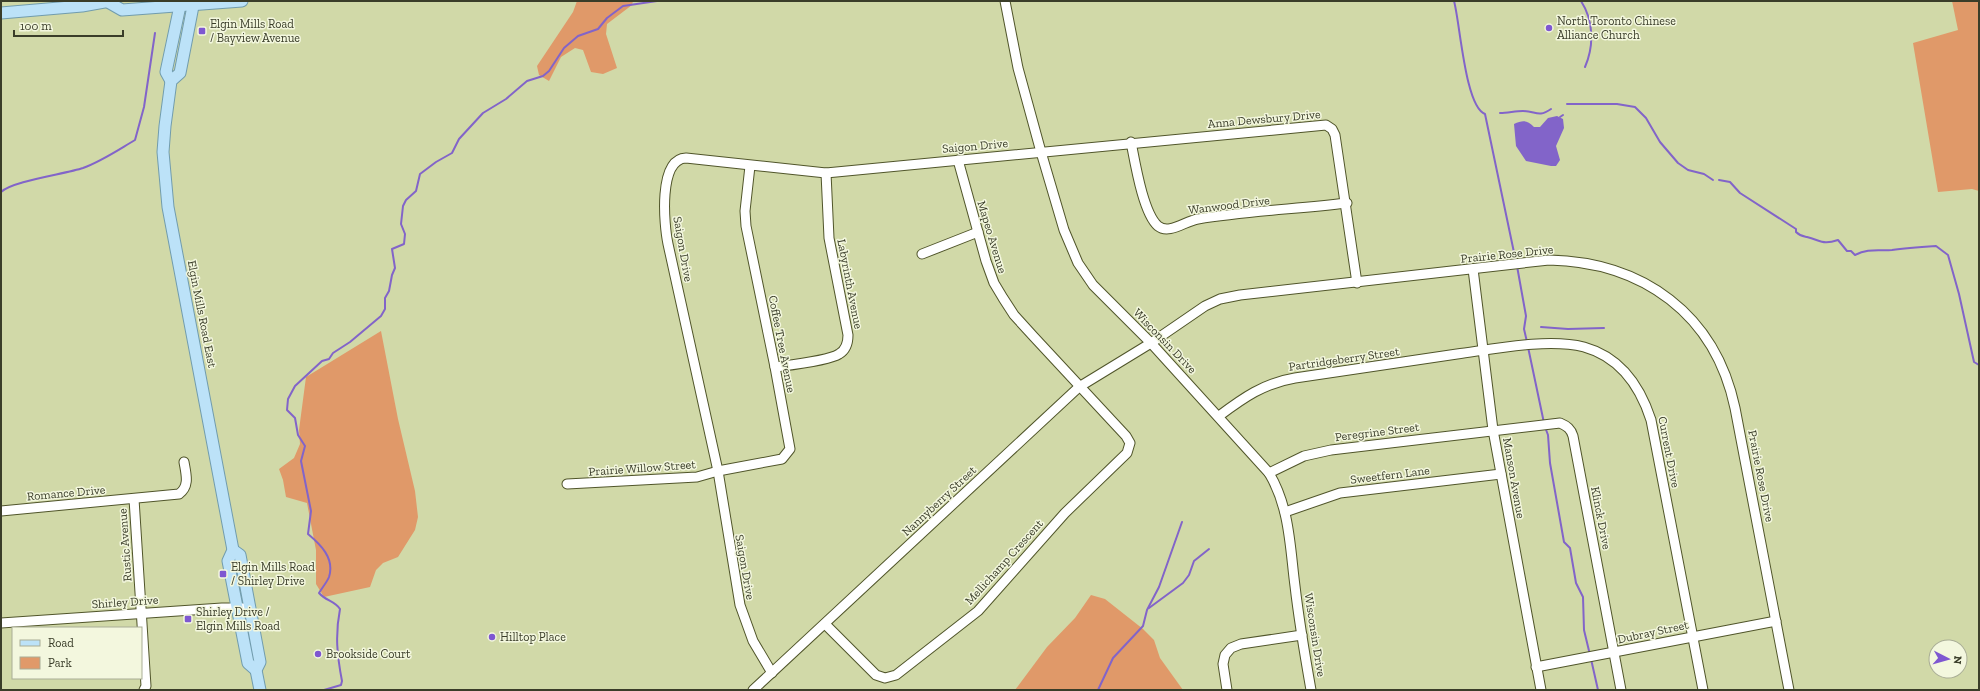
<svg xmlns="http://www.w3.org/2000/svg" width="1980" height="691" viewBox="0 0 1980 691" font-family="'Zilla Slab',serif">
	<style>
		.green { fill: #e09969 }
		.water { fill: #8264c9 }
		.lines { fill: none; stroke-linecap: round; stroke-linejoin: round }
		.stream { stroke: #8264c9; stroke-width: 2 }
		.minor-casing { stroke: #50552a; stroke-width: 11 }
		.major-casing { stroke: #719cad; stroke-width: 13 }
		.minor { stroke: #fff; stroke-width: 9 }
		.major { stroke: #bce2f8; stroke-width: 11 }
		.poi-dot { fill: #7e57d1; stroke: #f3f7de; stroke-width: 1.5 }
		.labels { text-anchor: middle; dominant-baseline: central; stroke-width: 3; stroke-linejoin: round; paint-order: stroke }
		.poi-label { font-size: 12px; fill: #3a3d29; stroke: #f3f7de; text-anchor: start }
		.street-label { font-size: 12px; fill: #3a3d29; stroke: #f3f7de }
	</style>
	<rect width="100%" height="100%" fill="#d1d9a8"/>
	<!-- green -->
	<g class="green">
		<path d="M 577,1 L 633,1 L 632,5 L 607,24 L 606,34 L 617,68 L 603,74 L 591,72 L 583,50 L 575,48 L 561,57 L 549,81 L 539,75 L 537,66 L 573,12 Z"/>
		<path d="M 1952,1 L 1979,1 L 1979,191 L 1972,189 L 1938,192 L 1913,43 L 1958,30 Z"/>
		<path d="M 381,331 L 398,419 L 415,491 L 418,517 L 415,530 L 398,557 L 383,563 L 376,570 L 370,587 L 324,597 L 316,584 L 316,550 L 307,503 L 286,497 L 283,480 L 279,469 L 294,458 L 300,444 L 299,430 L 306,377 Z"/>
		<path d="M 1091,595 L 1105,599 L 1143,629 L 1154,640 L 1160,658 L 1183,690 L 1015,690 L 1047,647 L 1075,618 Z"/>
	</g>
	<!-- water -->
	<path class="water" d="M 1557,116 L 1563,119 L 1564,128 L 1556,146 L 1560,160 L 1556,166 L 1551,166 L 1526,161 L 1516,146 L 1514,124 C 1523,120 1527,120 1534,127 L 1540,127 L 1548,118 Z"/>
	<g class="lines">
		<!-- stream -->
		<g class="stream">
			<path d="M 1454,1 C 1460,22 1465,107 1485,114 L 1516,262"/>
			<path d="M 1581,1 C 1594,21 1594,46 1585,67"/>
			<path d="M 1567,104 L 1617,104 L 1635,107 L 1646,118 L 1660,142 L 1678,163 L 1688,170 L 1704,174 L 1713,180"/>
			<path d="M 1500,113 C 1508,113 1515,111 1523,111 C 1536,111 1538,118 1551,109"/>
			<path d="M 1560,117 L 1563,115"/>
			<path d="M 1719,180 L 1730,182 L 1740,193 L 1796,229 L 1796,232 C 1800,236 1802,236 1807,237 C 1822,241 1823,245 1838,240 L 1847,251 L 1851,251 L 1855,255 C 1868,248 1878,251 1892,250 C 1906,248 1921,247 1936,246 L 1948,255 L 1959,294 L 1974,362 L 1979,365"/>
			<path d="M 1,192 C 12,181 65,174 83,168 C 102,161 118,150 135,140 L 144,107 L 155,33"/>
			<path d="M 1517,266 L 1526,316 L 1524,329 L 1527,342"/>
			<path d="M 1541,327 L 1568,329 L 1604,328"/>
			<path d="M 1528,347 L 1544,423"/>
			<path d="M 1545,427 L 1548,435 L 1550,463 L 1564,542 L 1570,548 L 1576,583 L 1583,597 L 1584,630 L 1590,655"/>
			<path d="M 1149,608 L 1183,583 L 1189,575 L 1194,561 L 1209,549"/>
			<path d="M 1591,659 L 1598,690"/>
			<path d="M 324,690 L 341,685 L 342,681 C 337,655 335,635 340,609 C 335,601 326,601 319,593 C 322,588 327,582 329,577 C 335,558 320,544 308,534 L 311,511 L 301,461 L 305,446 L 298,435 L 295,418 L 287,410 L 288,399 L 295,386 L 322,361 L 329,359 L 333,353 L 350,342 L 381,316 L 385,309 L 385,298 L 389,291 L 392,275 L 395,268 L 392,249 L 404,244 L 405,234 L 401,224 L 403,206 L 406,200 L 416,191 L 420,174 L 436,162 L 452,153 L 459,139 L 483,113 L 506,99 L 527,81 L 543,76 L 549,71 L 564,48 L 578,36 L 598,29 L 607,18 L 623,6 L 657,1"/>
			<path d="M 1098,690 L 1113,658 L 1143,626 L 1147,610 L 1159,587 L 1182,522"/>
		</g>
		<defs>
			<g id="minor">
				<path d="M 1005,1 L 1018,68 L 1041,152 L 1064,230 L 1078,263 L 1093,285 L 1151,343 L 1269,473 C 1290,508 1290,548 1295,586 C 1299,621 1305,656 1311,690"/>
				<path d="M 1131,142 C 1135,162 1143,213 1158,226 C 1169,235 1185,221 1198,219 C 1247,211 1297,209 1347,203"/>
				<path d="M 922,254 L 978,232"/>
				<path d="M 1473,269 L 1493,430 L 1541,690"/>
				<path d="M 775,367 C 790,365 828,361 839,354 C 846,350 848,343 848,335 L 829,238 L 826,173"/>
				<path d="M 1219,416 C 1243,398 1264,383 1295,378 C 1349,370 1403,362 1457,354 C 1494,349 1548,338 1584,347 C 1620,357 1640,386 1651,420 L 1703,690"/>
				<path d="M 1269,473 L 1304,456 L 1331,450 L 1560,423 C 1567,426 1571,429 1573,436 L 1621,690"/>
				<path d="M 567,484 L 697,477 L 718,471 L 782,459 L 790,449 L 775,367 L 746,226 L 745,211 L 750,166"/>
				<path d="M 134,499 L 146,686 L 144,690"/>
				<path d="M 1,511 L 179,494 C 190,486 186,474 184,462"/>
				<path d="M 1285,512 L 1340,493 L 1501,474"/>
				<path d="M 1,623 L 222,608 L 243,608"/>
				<path d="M 825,624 L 876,675 L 885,678 L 896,675 L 978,611 L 1065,513 L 1127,453 L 1130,443 L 1126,436 L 1034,337 L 1014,315 L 1003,298 L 994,283 L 986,261 L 958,160"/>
				<path d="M 1536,667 L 1776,621"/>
				<path d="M 772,673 L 753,641 L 740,605 L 718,471 L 668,244 C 664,225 658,159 686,158 L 826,173 L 1326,125 L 1332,129 L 1335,135 L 1357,283"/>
				<path d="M 753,690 L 1079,387 L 1151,343 L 1205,306 L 1220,299 L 1240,295 L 1549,260 C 1643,262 1715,314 1735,408 L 1789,690"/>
				<path d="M 1227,690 L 1223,664 L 1225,655 L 1231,648 L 1241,644 L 1302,635"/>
			</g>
			<g id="major">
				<path d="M 194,1 L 180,73 L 171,81 L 165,126 L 163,152 L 168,207 L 233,550 L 228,561 L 248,663 L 256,670"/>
				<path d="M 108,2 L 122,10 L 242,1"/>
				<path d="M 1,13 L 82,6 L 110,1"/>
				<path d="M 171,81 L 166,72 L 181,1"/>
				<path d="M 233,550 L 240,555 L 260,662 L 256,670 L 260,690"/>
			</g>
		</defs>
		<!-- minor casing -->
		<use href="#minor" class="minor-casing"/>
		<!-- major casing -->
		<use href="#major" class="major-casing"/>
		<!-- minor -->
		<use href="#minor" class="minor"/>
		<!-- major -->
		<use href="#major" class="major"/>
	</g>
	<!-- markers -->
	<g class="poi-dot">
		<circle cx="1549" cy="28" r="4"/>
		<rect x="198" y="27" width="8" height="8" rx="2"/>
		<rect x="219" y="570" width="8" height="8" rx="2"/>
		<rect x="184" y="615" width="8" height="8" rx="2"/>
		<circle cx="492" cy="637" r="4"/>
		<circle cx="318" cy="654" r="4"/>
	</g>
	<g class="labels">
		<!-- poi labels -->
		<g class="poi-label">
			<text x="1557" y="21">North Toronto Chinese<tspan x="1557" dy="14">Alliance Church</tspan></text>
			<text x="210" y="24">Elgin Mills Road<tspan x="210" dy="14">/ Bayview Avenue</tspan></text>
			<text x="231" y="567">Elgin Mills Road<tspan x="231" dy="14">/ Shirley Drive</tspan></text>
			<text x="196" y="612">Shirley Drive /<tspan x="196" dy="14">Elgin Mills Road</tspan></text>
			<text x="500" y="637">Hilltop Place</text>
			<text x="326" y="654">Brookside Court</text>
		</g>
		<!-- street labels -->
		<g class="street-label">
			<text transform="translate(1264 119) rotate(-5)">Anna Dewsbury Drive</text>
			<text transform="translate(975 146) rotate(-5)">Saigon Drive</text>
			<text transform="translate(1229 205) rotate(-7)">Wanwood Drive</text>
			<text transform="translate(992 237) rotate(73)">Mapeo Avenue</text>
			<text transform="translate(683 249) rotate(80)">Saigon Drive</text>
			<text transform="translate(1507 254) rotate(-6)">Prairie Rose Drive</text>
			<text transform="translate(850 284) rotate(79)">Labyrinth Avenue</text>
			<text transform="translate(202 314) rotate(79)">Elgin Mills Road East</text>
			<text transform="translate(1165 341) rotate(46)">Wisconsin Drive</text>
			<text transform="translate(782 344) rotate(79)">Coffee Tree Avenue</text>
			<text transform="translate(1344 359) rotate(-8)">Partridgeberry Street</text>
			<text transform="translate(1377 432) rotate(-7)">Peregrine Street</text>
			<text transform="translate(1669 452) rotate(79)">Current Drive</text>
			<text transform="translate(642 468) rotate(-4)">Prairie Willow Street</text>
			<text transform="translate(1390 475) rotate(-7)">Sweetfern Lane</text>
			<text transform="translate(1761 476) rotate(79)">Prairie Rose Drive</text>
			<text transform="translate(1514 478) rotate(80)">Manson Avenue</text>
			<text transform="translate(66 493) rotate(-5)">Romance Drive</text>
			<text transform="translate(939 501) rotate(-43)">Nannyberry Street</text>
			<text transform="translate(1601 518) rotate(79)">Klinck Drive</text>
			<text transform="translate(125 545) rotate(-94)">Rustic Avenue</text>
			<text transform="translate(1004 562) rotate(-48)">Mellichamp Crescent</text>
			<text transform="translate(745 567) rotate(80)">Saigon Drive</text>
			<text transform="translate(125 602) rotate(-4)">Shirley Drive</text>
			<text transform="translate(1653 632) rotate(-12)">Dubray Street</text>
			<text transform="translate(1315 635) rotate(81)">Wisconsin Drive</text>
		</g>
	</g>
	<!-- border -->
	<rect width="1980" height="691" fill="none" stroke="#3a3d29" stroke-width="4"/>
	<!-- legend -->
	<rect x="12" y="627" width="130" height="52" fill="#f3f7de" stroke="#a9ad96"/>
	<rect x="20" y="640" width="20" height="6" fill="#bce2f8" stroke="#a9ad96"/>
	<text x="48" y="647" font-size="12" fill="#3a3d29">Road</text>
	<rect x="20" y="657" width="20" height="12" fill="#e09969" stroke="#a9ad96"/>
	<text x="48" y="667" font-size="12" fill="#3a3d29">Park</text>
	<!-- north arrow -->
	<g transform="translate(1948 659) rotate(96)"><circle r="19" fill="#f3f7de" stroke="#a9ad96"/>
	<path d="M0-3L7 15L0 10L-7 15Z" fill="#7e57d1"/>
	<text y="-6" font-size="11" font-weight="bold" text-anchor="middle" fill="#3a3d29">N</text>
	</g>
	<!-- scale -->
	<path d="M14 30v6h109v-6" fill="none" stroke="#3a3d29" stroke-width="2"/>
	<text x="20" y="30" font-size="12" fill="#3a3d29" stroke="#f3f7de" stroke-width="3" paint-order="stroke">100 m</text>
</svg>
